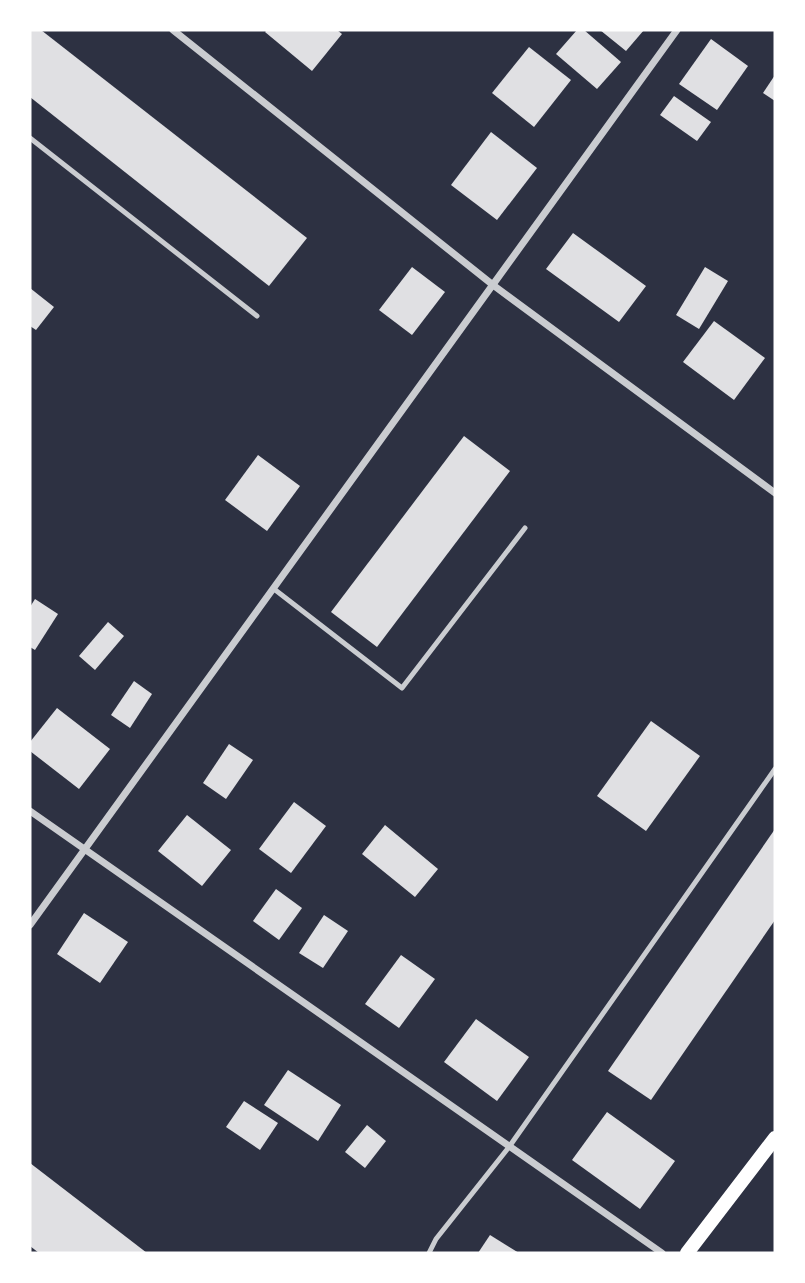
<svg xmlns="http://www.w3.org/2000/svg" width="805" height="1283" viewBox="0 0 805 1283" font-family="Overpass,sans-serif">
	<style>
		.building { fill: #e0e0e3 }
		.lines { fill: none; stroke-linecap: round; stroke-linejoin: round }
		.service { stroke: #caccd0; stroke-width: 5 }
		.minor { stroke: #caccd0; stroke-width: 7 }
		.secondary { stroke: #fff; stroke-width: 14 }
	</style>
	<rect width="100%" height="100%" fill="#2d3142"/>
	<!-- building -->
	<g class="building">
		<path d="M 30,30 L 41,30 L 307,238 L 269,286 L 30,97 Z"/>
		<path d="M 267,30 L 337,30 L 342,34 L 312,71 L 265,32 Z"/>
		<path d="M 577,30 L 584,30 L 621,62 L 597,89 L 556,54 Z"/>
		<path d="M 600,30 L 644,30 L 626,51 Z"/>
		<path d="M 711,39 L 748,66 L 717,110 L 679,84 Z"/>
		<path d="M 529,47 L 571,80 L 534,127 L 492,93 Z"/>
		<path d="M 775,75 L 775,101 L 763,93 Z"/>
		<path d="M 674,96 L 711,122 L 697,141 L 660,115 Z"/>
		<path d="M 491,132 L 537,168 L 497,220 L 451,185 Z"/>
		<path d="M 573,233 L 646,286 L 619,322 L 546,269 Z"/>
		<path d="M 412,267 L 445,292 L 412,335 L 379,310 Z"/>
		<path d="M 705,267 L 728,281 L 699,329 L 676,315 Z"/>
		<path d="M 30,288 L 54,307 L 36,330 L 30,326 Z"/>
		<path d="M 714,321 L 765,358 L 734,400 L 683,362 Z"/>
		<path d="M 464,436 L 510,471 L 377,647 L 331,612 Z"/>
		<path d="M 258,455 L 300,486 L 267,531 L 225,500 Z"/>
		<path d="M 35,599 L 58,614 L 35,650 L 30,647 L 30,607 Z"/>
		<path d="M 108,622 L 124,636 L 95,670 L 79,656 Z"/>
		<path d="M 134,681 L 152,694 L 130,728 L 111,715 Z"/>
		<path d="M 57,708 L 110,749 L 79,789 L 30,751 L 30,742 Z"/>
		<path d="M 651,721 L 700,756 L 646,831 L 597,796 Z"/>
		<path d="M 229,744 L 253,760 L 226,799 L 203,783 Z"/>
		<path d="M 294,802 L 326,826 L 291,873 L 259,849 Z"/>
		<path d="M 187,815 L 231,850 L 202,886 L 158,851 Z"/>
		<path d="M 385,825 L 438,869 L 415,897 L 362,854 Z"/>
		<path d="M 775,829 L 775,920 L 651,1100 L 608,1071 Z"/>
		<path d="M 276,889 L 302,908 L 279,940 L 253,921 Z"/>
		<path d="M 84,913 L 128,942 L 100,983 L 57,954 Z"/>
		<path d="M 324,915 L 348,931 L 323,968 L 299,953 Z"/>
		<path d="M 401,955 L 435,979 L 399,1028 L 365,1004 Z"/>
		<path d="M 476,1019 L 529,1057 L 497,1101 L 444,1062 Z"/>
		<path d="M 288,1070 L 341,1105 L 318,1141 L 264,1105 Z"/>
		<path d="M 244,1101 L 278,1123 L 260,1150 L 226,1127 Z"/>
		<path d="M 607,1112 L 675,1161 L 640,1209 L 572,1160 Z"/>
		<path d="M 367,1125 L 386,1141 L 365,1168 L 345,1152 Z"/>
		<path d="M 30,1163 L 147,1253 L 39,1253 L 30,1246 Z"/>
		<path d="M 490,1235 L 519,1253 L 478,1253 Z"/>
	</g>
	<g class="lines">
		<!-- service -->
		<g class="service">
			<path d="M 30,138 L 257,316"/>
			<path d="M 274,589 L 402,688 L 525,528"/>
			<path d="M 429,1253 L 436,1239 L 509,1147 L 775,769"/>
		</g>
		<!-- minor -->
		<g class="minor">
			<path d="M 173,30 L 493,285 L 775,493"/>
			<path d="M 30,811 L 662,1253"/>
			<path d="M 30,925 L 677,30"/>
		</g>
		<!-- secondary -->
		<path class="secondary" d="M 687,1253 L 775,1138"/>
	</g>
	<!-- border -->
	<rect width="805" height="1283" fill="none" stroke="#ffffff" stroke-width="63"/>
</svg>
